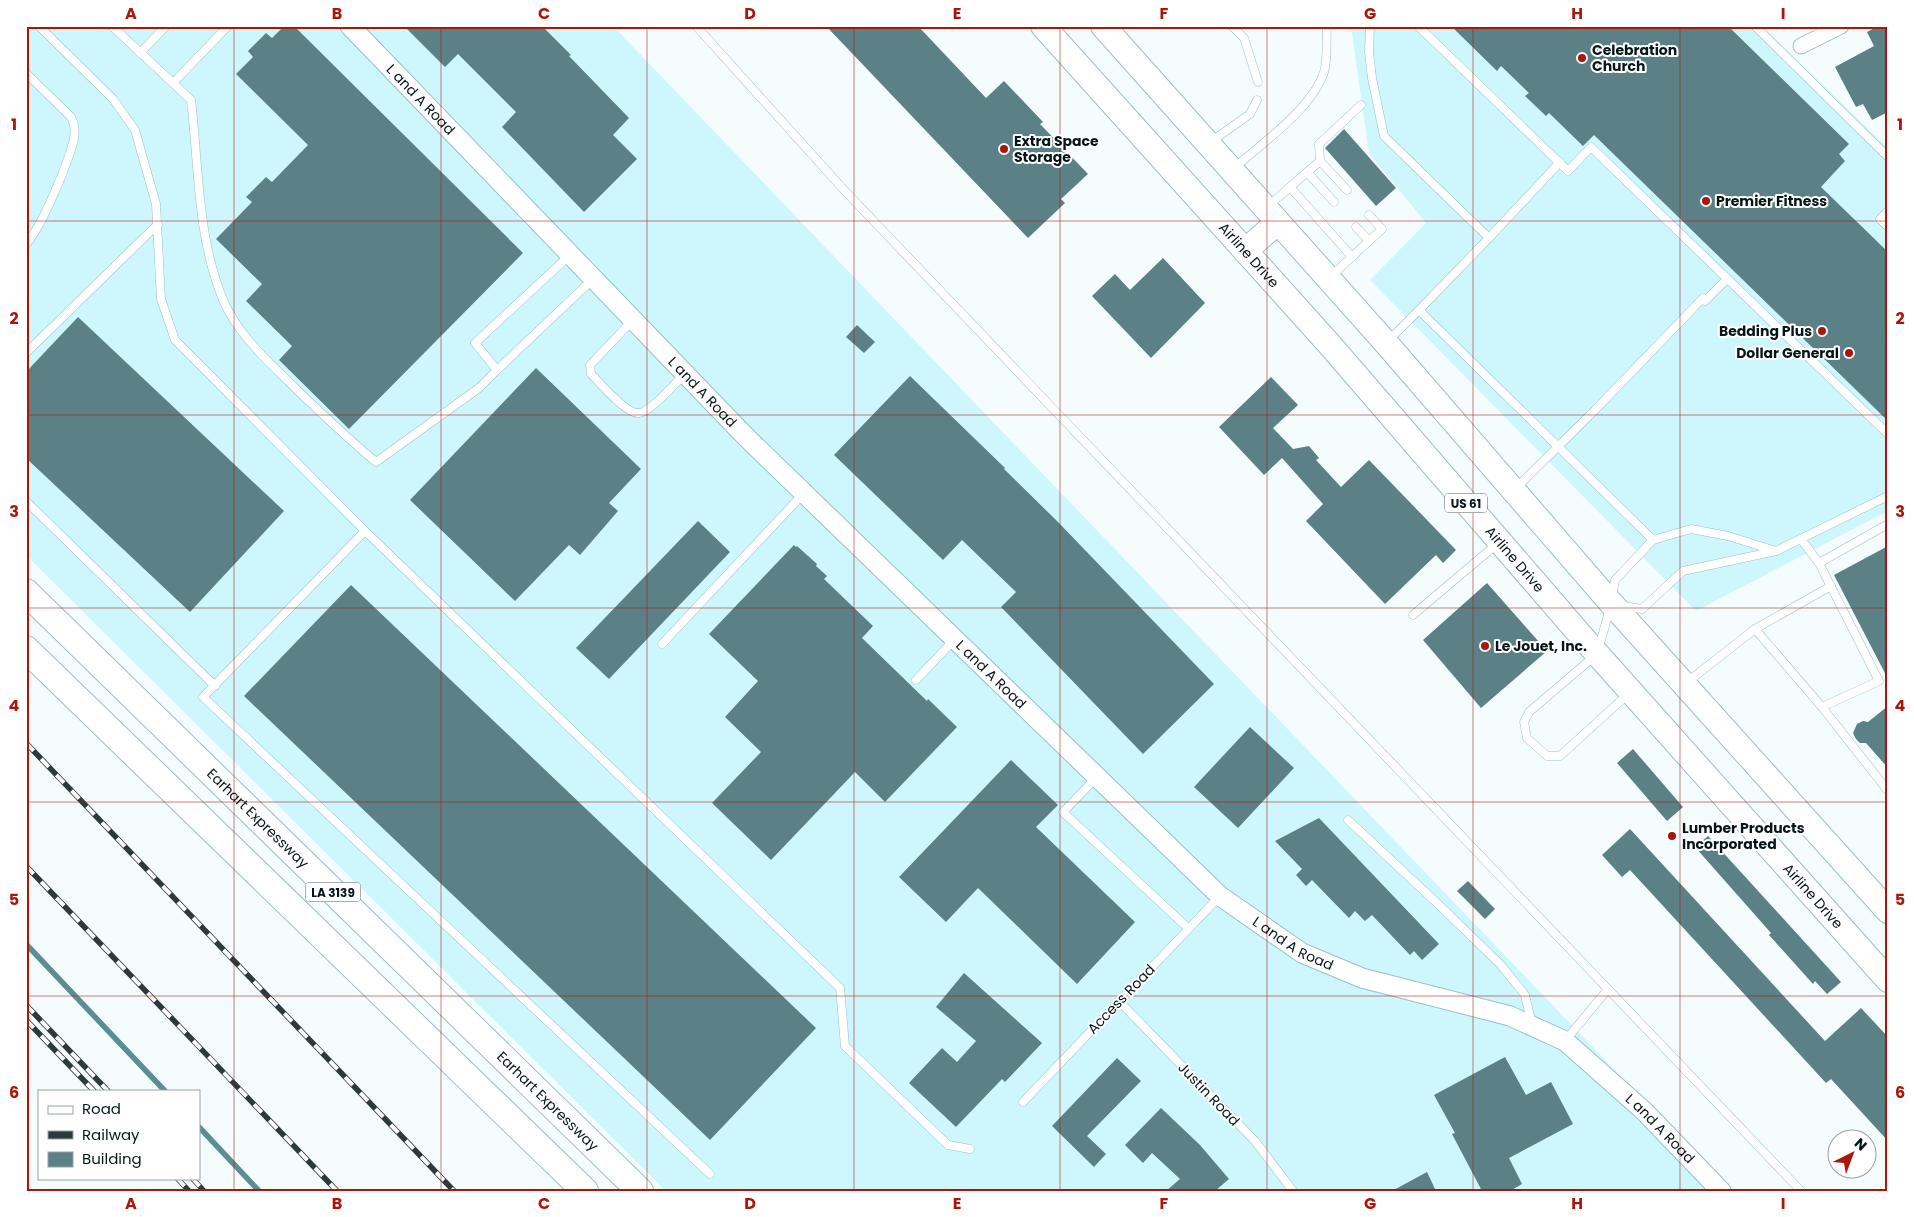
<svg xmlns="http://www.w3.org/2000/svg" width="1914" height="1217" viewBox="0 0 1914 1217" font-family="Poppins,sans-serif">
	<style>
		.built { fill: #cef7fd }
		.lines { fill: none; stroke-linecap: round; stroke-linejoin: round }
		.stream { stroke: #5b8d95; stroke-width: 5.5 }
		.building { fill: #5b8086 }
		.service-casing { stroke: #99c1c7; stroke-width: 9 }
		.minor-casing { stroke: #99c1c7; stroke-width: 17 }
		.tertiary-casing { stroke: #99c1c7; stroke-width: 21 }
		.trunk-casing { stroke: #99c1c7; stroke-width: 26 }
		.motorway-casing { stroke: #99c1c7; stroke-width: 28 }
		.service { stroke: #fff; stroke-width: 8 }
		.minor { stroke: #fff; stroke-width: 15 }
		.tertiary { stroke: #fff; stroke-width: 19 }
		.trunk { stroke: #fff; stroke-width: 24 }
		.motorway { stroke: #fff; stroke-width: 26 }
		.rail-casing { stroke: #2c3a3d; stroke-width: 5.5 }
		.rail { stroke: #fff; stroke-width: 4; stroke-dasharray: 11; stroke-linecap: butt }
		.grid { fill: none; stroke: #a9170c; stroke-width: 1; stroke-opacity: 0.55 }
		.poi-dot { fill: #a9170c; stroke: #fff; stroke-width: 2 }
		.labels { text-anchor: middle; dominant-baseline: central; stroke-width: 4; stroke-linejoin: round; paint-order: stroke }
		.shield { fill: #fff; stroke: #515b5d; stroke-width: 1 }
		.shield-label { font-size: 12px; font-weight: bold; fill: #061518 }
		.poi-label { font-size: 14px; font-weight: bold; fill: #061518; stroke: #fff; text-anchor: start }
		.street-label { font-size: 14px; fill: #061518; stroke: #fff }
		.neatline { fill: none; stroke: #a9170c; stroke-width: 2 }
		.grid-label { font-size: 16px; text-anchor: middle; font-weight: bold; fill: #a9170c }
	</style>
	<rect width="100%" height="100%" fill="#f4fcfd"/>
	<!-- built -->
	<g class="built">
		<path d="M 26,26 L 613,26 L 1731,1191 L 666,1191 L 26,555 Z"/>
		<path d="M 1351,26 L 1762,26 L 1888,148 L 1888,511 L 1696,611 L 1370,280 L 1426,223 L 1369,153 Z"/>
	</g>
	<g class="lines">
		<!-- stream -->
		<g class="stream">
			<path d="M 26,944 L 165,1091"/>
			<path d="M 199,1127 L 259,1191"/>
		</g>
	</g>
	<!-- building -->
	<g class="building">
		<path d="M 284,26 L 294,26 L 523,253 L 349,429 L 279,360 L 292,346 L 246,301 L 262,284 L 216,239 L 252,202 L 246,197 L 266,177 L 272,182 L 308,145 L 236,74 L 253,57 L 248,51 L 266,33 L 272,38 Z"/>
		<path d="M 404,26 L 542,26 L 571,55 L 569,56 L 629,118 L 613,135 L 637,159 L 584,212 L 502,127 L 516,112 L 458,54 L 445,67 Z"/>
		<path d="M 826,26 L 918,26 L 986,98 L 1004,81 L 1043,122 L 1040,124 L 1088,174 L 1061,199 L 1065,203 L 1028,238 Z"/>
		<path d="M 1451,26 L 1728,26 L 1849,144 L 1839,154 L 1845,161 L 1821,187 L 1888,252 L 1888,421 L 1594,135 L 1583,146 L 1549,113 L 1546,116 L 1525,96 L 1529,93 L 1501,66 L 1497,71 Z"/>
		<path d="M 1878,26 L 1888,26 L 1888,112 L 1872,120 L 1863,104 L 1856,107 L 1835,67 L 1874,46 L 1867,32 Z"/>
		<path d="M 1344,129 L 1396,188 L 1376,206 L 1325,148 Z"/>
		<path d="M 1163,258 L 1205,303 L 1151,358 L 1092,296 L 1115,274 L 1130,290 Z"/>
		<path d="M 78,317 L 284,511 L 190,612 L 26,458 L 26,372 Z"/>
		<path d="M 857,325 L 875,342 L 864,353 L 846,337 Z"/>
		<path d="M 536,368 L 641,469 L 609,503 L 618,511 L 580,555 L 569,545 L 515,601 L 410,500 Z"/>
		<path d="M 910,376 L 1005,468 L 1004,469 L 1058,522 L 1214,684 L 1143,754 L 1001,607 L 1016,592 L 962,540 L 943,560 L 834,455 Z"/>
		<path d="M 1271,377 L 1298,405 L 1273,428 L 1293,449 L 1309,446 L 1319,458 L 1316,460 L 1341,487 L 1369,460 L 1456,550 L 1443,563 L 1436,555 L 1385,604 L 1306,521 L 1323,504 L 1282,458 L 1264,475 L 1219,427 Z"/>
		<path d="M 698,521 L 730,552 L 609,679 L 576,648 Z"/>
		<path d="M 794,545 L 796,547 L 797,546 L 817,564 L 816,566 L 827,576 L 824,579 L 873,626 L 862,638 L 927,701 L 928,699 L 957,727 L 885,802 L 855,772 L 771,860 L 712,803 L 761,752 L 725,717 L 758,681 L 709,634 Z"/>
		<path d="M 1888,546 L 1888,679 L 1834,575 Z"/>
		<path d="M 1487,583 L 1547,651 L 1481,708 L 1423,640 Z"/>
		<path d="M 351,585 L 816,1028 L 710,1140 L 244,696 Z"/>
		<path d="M 1888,706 L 1888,768 L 1866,743 L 1860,743 L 1856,739 L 1853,733 L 1857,724 L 1863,721 L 1868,722 Z"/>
		<path d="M 1250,727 L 1294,768 L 1238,828 L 1194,787 Z"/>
		<path d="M 1633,749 L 1683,807 L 1667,821 L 1617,763 Z"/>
		<path d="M 1011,760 L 1058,805 L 1036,827 L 1135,922 L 1077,984 L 978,888 L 946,922 L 899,877 Z"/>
		<path d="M 1319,818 L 1439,944 L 1422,960 L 1414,951 L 1410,955 L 1372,915 L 1365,921 L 1355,911 L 1349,918 L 1312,880 L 1306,886 L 1296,875 L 1302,869 L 1275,841 Z"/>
		<path d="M 1630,829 L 1825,1041 L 1861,1008 L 1888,1037 L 1888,1141 L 1831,1079 L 1826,1083 L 1630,870 L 1622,877 L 1602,855 Z"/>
		<path d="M 1708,836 L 1841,982 L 1827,994 L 1815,981 L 1813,984 L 1769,935 L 1771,933 L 1695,847 Z"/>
		<path d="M 1468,881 L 1495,909 L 1485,919 L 1457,891 Z"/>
		<path d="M 964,973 L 1042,1043 L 1005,1082 L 1002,1079 L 956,1127 L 909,1083 L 942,1048 L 957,1062 L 976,1041 L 936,1007 Z"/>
		<path d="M 1505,1057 L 1526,1095 L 1551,1082 L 1573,1124 L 1509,1158 L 1522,1184 L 1510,1191 L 1482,1191 L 1452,1134 L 1455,1133 L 1434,1095 Z"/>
		<path d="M 1117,1058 L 1141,1081 L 1087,1136 L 1106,1154 L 1094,1167 L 1052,1126 Z"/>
		<path d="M 1161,1108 L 1200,1145 L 1229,1179 L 1215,1191 L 1166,1191 L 1180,1179 L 1152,1153 L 1143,1163 L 1125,1145 Z"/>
		<path d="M 1427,1172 L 1436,1191 L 1392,1191 Z"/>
	</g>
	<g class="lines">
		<defs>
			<g id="service">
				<path d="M 39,26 L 113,99 L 135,130 L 156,204 L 161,299 L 175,340 L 365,531 L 840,988 L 845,1046 L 948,1145 L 970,1149"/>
				<path d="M 112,26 L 191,100 C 199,167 197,239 224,302 C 239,336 269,362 294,387 C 321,413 347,438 376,462 L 479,388 L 497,370 L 475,343 L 570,255"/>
				<path d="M 696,26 L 844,190 L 1801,1191"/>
				<path d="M 1232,26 L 1244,38 L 1258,82"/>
				<path d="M 1370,26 L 1369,52 L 1372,78 L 1384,136 L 1489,238 L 1419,310 L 1653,540"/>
				<path d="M 1418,26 L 1568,171 L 1591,147 L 1888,434"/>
				<path d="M 1755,26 L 1888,157"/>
				<path d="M 140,53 L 166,26"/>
				<path d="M 26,73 L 71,117 C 75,124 75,130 74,139 C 68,163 42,227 26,244"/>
				<path d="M 173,83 L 228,26"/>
				<path d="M 1209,143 L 1250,114 L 1257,100"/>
				<path d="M 1320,161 L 1319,144 L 1361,105"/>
				<path d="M 1233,169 C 1262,143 1312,109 1324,72 C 1328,59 1326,40 1327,26"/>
				<path d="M 1307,172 L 1334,202"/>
				<path d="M 1290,187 L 1352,257"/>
				<path d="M 1267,207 L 1320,161 L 1347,190"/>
				<path d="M 1888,211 L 1880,219 L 1888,227"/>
				<path d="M 1356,227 L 1369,241"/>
				<path d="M 1489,238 L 1560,162"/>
				<path d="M 1330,277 L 1382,229 L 1369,215"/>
				<path d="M 1705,301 L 1727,279"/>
				<path d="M 633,320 L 590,365 L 591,374 C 600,383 627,415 639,413 C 650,412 676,383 684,374"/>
				<path d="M 1387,342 L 1419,310"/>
				<path d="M 26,353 L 158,224"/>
				<path d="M 497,370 L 593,279"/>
				<path d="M 1516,488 L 1595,410 L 1703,298"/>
				<path d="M 26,501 L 215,686"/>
				<path d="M 365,531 L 203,697 L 710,1174"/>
				<path d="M 1801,539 L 1819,563 L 1888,524"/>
				<path d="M 1819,563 L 1879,681 L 1822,707 L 1888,791"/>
				<path d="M 1612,597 L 1615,580 L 1653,540 L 1691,529 L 1728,536 L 1776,551"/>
				<path d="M 1623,606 L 1642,609 L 1683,571 L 1776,551 L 1888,496"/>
				<path d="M 1610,608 L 1597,654 L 1529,712 L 1524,722 L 1527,738 L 1547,756 L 1560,756 L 1628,694"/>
				<path d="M 1413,615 L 1498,543"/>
				<path d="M 1755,629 L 1831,586"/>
				<path d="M 662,644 L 804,493"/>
				<path d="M 916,680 L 955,639"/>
				<path d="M 1686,683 L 1755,629 L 1822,707"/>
				<path d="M 1097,777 L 1063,812 L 1188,928"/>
				<path d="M 1348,820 L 1437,903 L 1501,965 L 1525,995 L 1532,1024"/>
				<path d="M 1119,1001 L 1255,1141 L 1293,1191"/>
				<path d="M 1565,1041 L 1608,989"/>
				<path d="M 1023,1102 L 1220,896"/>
			</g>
			<path id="minor" d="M 1801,46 L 1841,26"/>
			<g id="tertiary">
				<path id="s1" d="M 350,26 L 746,437 L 1220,896 L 1302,953 L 1362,978 L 1510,1016 L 1565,1041 L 1644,1111 L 1721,1191"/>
			</g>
			<g id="trunk">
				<path id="s2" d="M 1043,26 L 1330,345 L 1583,638 L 1888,980"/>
				<path d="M 1103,26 L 1386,343 L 1611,603 L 1888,911"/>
				<path d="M 1245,251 L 1278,222"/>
			</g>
			<g id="motorway">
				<path id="s3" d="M 26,592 L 640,1191"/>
				<path d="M 26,649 L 585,1191"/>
			</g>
		</defs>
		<!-- service casing -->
		<use href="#service" class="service-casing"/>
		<!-- minor casing -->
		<use href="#minor" class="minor-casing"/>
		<!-- tertiary casing -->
		<use href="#tertiary" class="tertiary-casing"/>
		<!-- trunk casing -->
		<use href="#trunk" class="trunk-casing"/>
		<!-- motorway casing -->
		<use href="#motorway" class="motorway-casing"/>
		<!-- service -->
		<use href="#service" class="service"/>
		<!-- minor -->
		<use href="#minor" class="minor"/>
		<!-- tertiary -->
		<use href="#tertiary" class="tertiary"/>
		<!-- trunk -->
		<use href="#trunk" class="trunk"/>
		<!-- motorway -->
		<use href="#motorway" class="motorway"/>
		<defs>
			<g id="rail">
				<path d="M 26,743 L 454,1191"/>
				<path d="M 26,866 L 337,1191"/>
				<path d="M 26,1005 L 108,1091"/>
				<path d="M 26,1020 L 94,1091"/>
				<path d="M 177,1178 L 189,1191"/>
				<path d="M 192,1178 L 204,1191"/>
			</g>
		</defs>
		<!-- rail casing -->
		<use href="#rail" class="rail-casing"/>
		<!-- rail -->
		<use href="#rail" class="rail"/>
	</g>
	<!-- grid -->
	<path class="grid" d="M 234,26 L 234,1191M 441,26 L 441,1191M 647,26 L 647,1191M 854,26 L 854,1191M 1060,26 L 1060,1191M 1267,26 L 1267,1191M 1473,26 L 1473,1191M 1680,26 L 1680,1191M 26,221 L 1888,221M 26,415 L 1888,415M 26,608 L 1888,608M 26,802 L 1888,802M 26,996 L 1888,996"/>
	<!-- markers -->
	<g class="poi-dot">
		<circle cx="1582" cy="58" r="5"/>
		<circle cx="1004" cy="149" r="5"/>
		<circle cx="1706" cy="201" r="5"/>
		<circle cx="1822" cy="331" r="5"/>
		<circle cx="1849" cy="353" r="5"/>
		<circle cx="1485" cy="646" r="5"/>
		<circle cx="1672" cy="836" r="5"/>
	</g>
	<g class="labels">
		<!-- shield labels -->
		<g class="shield">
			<rect x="1445" y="493.5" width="42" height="19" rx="4"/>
			<rect x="305.5" y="882.5" width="55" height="19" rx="4"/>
		</g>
		<g class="shield-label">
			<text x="1466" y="503">US 61</text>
			<text x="333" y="892">LA 3139</text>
		</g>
		<!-- poi labels -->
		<g class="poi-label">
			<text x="1592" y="50">Celebration<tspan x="1592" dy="16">Church</tspan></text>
			<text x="1014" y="141">Extra Space<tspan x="1014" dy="16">Storage</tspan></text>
			<text x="1716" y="201">Premier Fitness</text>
			<text x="1812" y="331" text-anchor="end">Bedding Plus</text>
			<text x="1839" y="353" text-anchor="end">Dollar General</text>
			<text x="1495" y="646">Le Jouet, Inc.</text>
			<text x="1682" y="828">Lumber Products<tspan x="1682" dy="16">Incorporated</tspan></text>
		</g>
		<!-- street labels -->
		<g class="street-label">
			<text stroke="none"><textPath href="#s1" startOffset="102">L and A Road</textPath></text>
			<text stroke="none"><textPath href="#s2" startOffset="308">Airline Drive</textPath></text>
			<text stroke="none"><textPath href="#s1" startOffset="508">L and A Road</textPath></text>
			<text stroke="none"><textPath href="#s2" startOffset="712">Airline Drive</textPath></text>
			<text stroke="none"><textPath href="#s1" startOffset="912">L and A Road</textPath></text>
			<text stroke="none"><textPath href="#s3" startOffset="324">Earhart Expressway</textPath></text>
			<text stroke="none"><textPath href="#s2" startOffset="1162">Airline Drive</textPath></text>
			<text stroke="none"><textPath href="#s1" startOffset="1318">L and A Road</textPath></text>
			<text transform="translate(1121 999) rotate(-46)">Access Road</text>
			<text transform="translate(1209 1094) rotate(46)">Justin Road</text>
			<text stroke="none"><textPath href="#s3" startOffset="729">Earhart Expressway</textPath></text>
			<text stroke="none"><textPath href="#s1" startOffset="1738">L and A Road</textPath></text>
		</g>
	</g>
	<!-- border -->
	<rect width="1914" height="1217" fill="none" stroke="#ffffff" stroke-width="55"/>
	<!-- legend -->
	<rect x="38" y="1090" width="162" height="90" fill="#ffffff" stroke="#9ba1a3"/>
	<rect x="48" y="1106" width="25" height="8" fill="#ffffff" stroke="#9ba1a3"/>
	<text x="82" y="1114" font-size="15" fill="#061518">Road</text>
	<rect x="48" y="1131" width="25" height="8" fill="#2c3a3d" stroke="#9ba1a3"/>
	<text x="82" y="1140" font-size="15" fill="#061518">Railway</text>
	<rect x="48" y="1152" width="25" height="15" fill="#5b8086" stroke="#9ba1a3"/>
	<text x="82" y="1164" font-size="15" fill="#061518">Building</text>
	<!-- north arrow -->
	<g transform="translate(1852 1154) rotate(42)"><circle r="24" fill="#ffffff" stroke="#9ba1a3"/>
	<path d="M0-4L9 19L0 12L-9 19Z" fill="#a9170c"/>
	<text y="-8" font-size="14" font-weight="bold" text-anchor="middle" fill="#061518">N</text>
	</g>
	<rect x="28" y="28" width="1858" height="1162" class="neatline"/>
	<g class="grid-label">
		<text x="131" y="19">A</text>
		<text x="337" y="19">B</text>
		<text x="544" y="19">C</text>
		<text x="750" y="19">D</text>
		<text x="957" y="19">E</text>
		<text x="1164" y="19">F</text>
		<text x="1370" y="19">G</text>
		<text x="1577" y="19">H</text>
		<text x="1783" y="19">I</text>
		<text x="14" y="130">1</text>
		<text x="1900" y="130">1</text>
		<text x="14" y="324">2</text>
		<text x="1900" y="324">2</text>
		<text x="14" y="517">3</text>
		<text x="1900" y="517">3</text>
		<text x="14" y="711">4</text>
		<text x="1900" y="711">4</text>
		<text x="14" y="905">5</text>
		<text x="1900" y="905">5</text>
		<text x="14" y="1098">6</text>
		<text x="1900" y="1098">6</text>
		<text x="131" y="1209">A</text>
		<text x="337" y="1209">B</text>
		<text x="544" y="1209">C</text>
		<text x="750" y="1209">D</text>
		<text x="957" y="1209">E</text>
		<text x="1164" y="1209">F</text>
		<text x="1370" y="1209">G</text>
		<text x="1577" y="1209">H</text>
		<text x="1783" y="1209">I</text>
	</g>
</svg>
